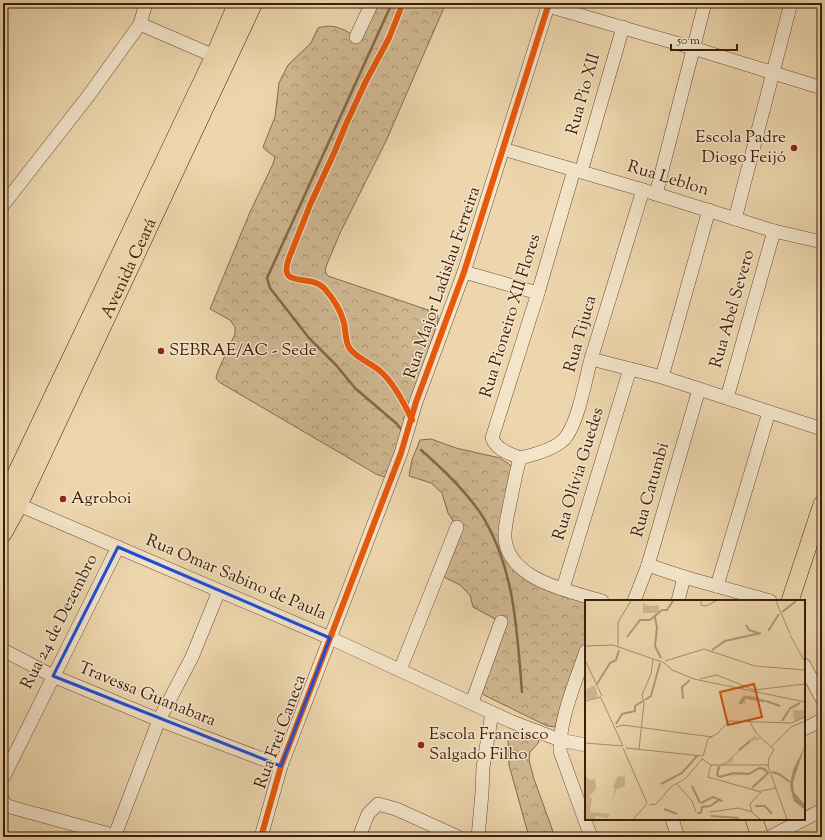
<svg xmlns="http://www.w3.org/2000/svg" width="825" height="840" viewBox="0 0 825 840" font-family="'Sorts Mill Goudy',serif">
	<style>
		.park { fill: url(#park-crowns); stroke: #866a4e }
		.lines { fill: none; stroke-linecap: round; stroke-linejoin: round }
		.stream { stroke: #83674b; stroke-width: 2.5 }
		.minor-casing { stroke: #694c33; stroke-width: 14 }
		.major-casing { stroke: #3d1e0a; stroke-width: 18 }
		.minor { stroke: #f3e4ca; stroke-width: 13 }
		.major { stroke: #edd6ad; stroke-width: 17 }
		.cycleway-casing { stroke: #f3e4ca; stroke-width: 8 }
		.cycleway { stroke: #e8590c; stroke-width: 6 }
		.marked { fill: none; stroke: #1d4ed8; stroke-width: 3; stroke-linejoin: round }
		.poi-dot { fill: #8f2418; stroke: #f3e4ca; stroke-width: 1.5 }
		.labels { text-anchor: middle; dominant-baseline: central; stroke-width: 3; stroke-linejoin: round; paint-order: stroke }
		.street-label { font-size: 17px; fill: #3d1e0a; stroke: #f3e4ca }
		.poi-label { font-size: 17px; fill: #3d1e0a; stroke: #f3e4ca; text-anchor: start }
		.inset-river { fill: none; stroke: #b19776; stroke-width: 2 }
		.inset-road { fill: none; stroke: #a78c6c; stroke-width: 1 }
		.view { fill: #ce500c; fill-opacity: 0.15; stroke: #ce500c; stroke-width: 2 }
		.inset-edge { fill: none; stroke: #3d1e0a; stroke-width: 2 }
	</style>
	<defs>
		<pattern id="park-crowns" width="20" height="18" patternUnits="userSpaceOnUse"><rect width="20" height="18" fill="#cfb791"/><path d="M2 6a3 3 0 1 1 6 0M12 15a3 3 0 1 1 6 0" fill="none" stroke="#a99475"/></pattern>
	</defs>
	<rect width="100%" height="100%" fill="#edd6ad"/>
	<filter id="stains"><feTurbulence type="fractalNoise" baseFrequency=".005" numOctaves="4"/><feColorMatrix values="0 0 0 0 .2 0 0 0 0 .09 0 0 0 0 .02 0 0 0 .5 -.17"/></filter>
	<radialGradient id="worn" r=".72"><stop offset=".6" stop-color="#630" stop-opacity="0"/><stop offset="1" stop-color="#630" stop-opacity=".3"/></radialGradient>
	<!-- park -->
	<g class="park">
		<path d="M 378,3 L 446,3 L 386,141 L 340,233 L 325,269 L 326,273 L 328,276 L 434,312 L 438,316 L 438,322 L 419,377 L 409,415 L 395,451 L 387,478 L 376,474 L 219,382 L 216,378 L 218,371 L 235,334 L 235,327 L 230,320 L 210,309 L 250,212 L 273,164 L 275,157 C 271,153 266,152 263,147 L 275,117 L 279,83 L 288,65 L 311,43 L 318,28 C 333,23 344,29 356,37 Z"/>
		<path d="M 431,439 L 456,448 L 500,458 L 509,464 L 514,470 L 507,512 L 513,560 L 586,601 L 586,641 L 555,727 L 548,726 L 541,723 L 484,695 L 481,692 L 501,622 L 473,607 L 470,595 L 460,585 L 444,577 L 460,537 L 457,527 L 448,513 L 442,493 L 431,483 L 409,476 L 412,460 L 420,440 Z"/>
		<path d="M 512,733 L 517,733 L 537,738 L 539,742 L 530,752 L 529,760 L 534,779 L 555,837 L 529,837 L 509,765 L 508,737 Z"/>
	</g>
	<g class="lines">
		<!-- stream -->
		<g class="stream">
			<path d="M 392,3 L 267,278 L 270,288 L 309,338 L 336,365 L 355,388 L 397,424 L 401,429"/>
			<path d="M 421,450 C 444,470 467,492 483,517 C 515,570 517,632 522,692"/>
		</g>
		<defs>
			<g id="minor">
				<path d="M 548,6 L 693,48 L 822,88"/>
				<path d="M 140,24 L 214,56"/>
				<path d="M 356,37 L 372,3"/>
				<path d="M 503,149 L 643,190 L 774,231 L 822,242"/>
				<path d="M 581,172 L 623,27"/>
				<path d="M 656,194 L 705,3"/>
				<path d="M 3,205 L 89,95 L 140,24 L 146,3"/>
				<path d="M 735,219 L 791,3"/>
				<path d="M 464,272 L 538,293"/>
				<path d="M 591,359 L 662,377 L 822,429"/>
				<path d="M 662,377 L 709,210"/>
				<path d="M 727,398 L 774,231"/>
				<path d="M 520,458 C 508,453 497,450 492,438 L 538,293 L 574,170"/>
				<path d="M 520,458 C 533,455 558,448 566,437 C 579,419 585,381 591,359 C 608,302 626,246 643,190"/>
				<path d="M 520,458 C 516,473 513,488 510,503 C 508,514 504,527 505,539 C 510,581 570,591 602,601"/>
				<path d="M 12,502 L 330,638 L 510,721 L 560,740 L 586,745"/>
				<path d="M 648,565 L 684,577 L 770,601"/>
				<path d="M 717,586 L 769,412"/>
				<path d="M 563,588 L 630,369"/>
				<path d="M 634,601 L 648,565 L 699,389"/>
				<path d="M 678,601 L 684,577"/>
				<path d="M 3,650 L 53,676 L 159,720 L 281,766"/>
				<path d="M 586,651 C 576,681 559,719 560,751 L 591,837"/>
				<path d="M 804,665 L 822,699"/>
				<path d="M 400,670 L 457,527"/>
				<path d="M 472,702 L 501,622"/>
				<path d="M 804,729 L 822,720"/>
				<path d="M 3,778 L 118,547"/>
				<path d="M 3,800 L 5,805 L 14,808 L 120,837"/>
				<path d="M 672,819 L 678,837"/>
				<path d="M 115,835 L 159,720 L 192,657 L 219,591"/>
				<path d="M 261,837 L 281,766 L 401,453 L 416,402 L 464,272 L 549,3"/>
				<path d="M 359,837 L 368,814 L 378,804 L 396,809 L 458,837"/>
				<path d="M 478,837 L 482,793 L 483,767 L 492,713"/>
				<path d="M 770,837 L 822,810"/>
			</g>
			<g id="major">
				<path d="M 3,501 L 214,56 L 237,3"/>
				<path id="s1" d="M 3,534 L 19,505 L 254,3"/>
				<path d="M 790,601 L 822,504"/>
				<path d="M 754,819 L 760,837"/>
			</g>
		</defs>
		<!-- minor casing -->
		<use href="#minor" class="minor-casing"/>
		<!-- major casing -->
		<use href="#major" class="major-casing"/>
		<!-- minor -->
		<use href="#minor" class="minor"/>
		<!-- major -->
		<use href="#major" class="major"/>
		<defs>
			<g id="cycleway">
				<path d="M 403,3 L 389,38 L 366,81 L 346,124 L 334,153 L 310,205 L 289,258 C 277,290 310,273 324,288 C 332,297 341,311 344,323 C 346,331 345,343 350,349 C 358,359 371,363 380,371 C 392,381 405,405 412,420"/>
				<path d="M 261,837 L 281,766 L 401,453 L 416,402 L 464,272 L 549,3"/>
			</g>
		</defs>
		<!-- cycleway casing -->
		<use href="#cycleway" class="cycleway-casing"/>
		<!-- cycleway -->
		<use href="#cycleway" class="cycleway"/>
	</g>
	<!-- marked area -->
	<path class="marked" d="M 118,547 L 330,638 L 281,766 L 53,676 Z"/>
	<!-- markers -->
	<g class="poi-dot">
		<circle cx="794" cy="148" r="4"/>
		<circle cx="161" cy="351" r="4"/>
		<circle cx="63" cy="499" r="4"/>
		<circle cx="421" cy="745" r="4"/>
	</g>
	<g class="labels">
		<!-- street labels -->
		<g class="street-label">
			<text transform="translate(584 94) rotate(-74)">Rua Pio XII</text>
			<text transform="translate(668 179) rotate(17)">Rua Leblon</text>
			<text stroke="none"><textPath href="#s1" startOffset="294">Avenida Ceará</textPath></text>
			<text transform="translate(443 283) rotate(-71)">Rua Major Ladislau Ferreira</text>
			<text transform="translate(733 309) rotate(-74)">Rua Abel Severo</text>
			<text transform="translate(511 316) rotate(-73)">Rua Pioneiro XII Flores</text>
			<text transform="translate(581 334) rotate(-74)">Rua Tijuca</text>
			<text transform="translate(579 474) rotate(-73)">Rua Olívia Guedes</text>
			<text transform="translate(651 490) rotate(-74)">Rua Catumbi</text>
			<text transform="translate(236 578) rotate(23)">Rua Omar Sabino de Paula</text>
			<text transform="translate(60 622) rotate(-63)">Rua 24 de Dezembro</text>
			<text transform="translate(147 695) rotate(22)">Travessa Guanabara</text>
			<text transform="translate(281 732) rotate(-70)">Rua Frei Caneca</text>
		</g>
		<!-- poi labels -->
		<g class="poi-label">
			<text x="786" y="138" text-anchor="end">Escola Padre<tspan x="786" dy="20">Diogo Feijó</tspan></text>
			<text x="169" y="351">SEBRAE/AC - Sede</text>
			<text x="71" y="499">Agroboi</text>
			<text x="429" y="735">Escola Francisco<tspan x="429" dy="20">Salgado Filho</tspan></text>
		</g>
	</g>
	<!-- overview -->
	<g transform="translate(585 600)">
		<rect width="220" height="220" fill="#edd6ad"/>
		<path d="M 58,3 L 64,6 L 74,5 L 74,13 L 58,13 Z" fill="#cfb791"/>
		<path d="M 10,85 L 13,97 L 0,100 L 0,90 ZM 0,175 L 4,180 L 10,179 L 11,189 L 4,197 L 7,198 L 5,212 L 25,214 L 23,218 L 11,216 L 10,219 L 0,219 Z" fill="#cfb791"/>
		<path d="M 208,110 L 220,110 L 220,117 L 209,122 Z" fill="#cfb791"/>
		<path d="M 158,95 L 169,96 L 180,101 L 180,103 L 161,99 L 160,104 L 153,104 ZM 169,136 L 176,139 L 166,141 L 148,157 L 148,162 L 135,166 L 133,176 L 148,172 L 164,173 L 175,167 L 180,168 L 185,174 L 174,168 L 166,174 L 131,177 L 132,166 L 142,161 ZM 33,176 L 40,177 L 40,186 L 32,189 L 26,204 L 30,189 L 28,187 Z" fill="#cfb791"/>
		<path d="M 220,146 L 208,182 L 209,192 L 220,205 L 220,210 L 209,201 L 205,184 L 208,170 Z" fill="#b19776"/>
		<path class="inset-river" d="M 197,12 L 211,1M 70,17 L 72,28 L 70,46 L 76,58M 161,25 L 164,30 L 173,33M 183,31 L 194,14M 42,37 L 55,20 L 65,20 L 77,10 L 82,10 L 88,1M 127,50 L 140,41 L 176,33M 12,84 L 25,63 L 31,60 L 34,50M 98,99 L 97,87 L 105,80M 60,100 L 66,96 L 75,63M 181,101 L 195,106M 155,104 L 160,97 L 180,101M 204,109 L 215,103M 197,121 L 204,110M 31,124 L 37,114 L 50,111 L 50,106 L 58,101M 154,150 L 165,141M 134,167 L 132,175 L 135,177 L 148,173 L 164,174 L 174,168 L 179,169 L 183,173 L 167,188M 187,172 L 194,174 L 205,182M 76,184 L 97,173 L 112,156M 107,186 L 115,203M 206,186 L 209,198M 116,203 L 128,197 L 136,200M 170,206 L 180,206 L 187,214M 79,209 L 92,214M 112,213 L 116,213 L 117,207 L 125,206 L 134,200 L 138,201M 126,216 L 154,218"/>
		<path class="inset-road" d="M 116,1 L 116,5 L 121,6 L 131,1M 191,1 L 205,34M 205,35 L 220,62M 0,46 L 28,45 L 77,62M 33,47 L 33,22 L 46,1M 0,60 L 17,96M 80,61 L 119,49 L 170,66 L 220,70M 78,62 L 87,70 L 109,79 L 220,102M 115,79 L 132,75 L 169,90 L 220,84M 16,98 L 38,146M 0,101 L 16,97M 164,120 L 171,133 L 189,150 L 184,158 L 183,166 L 202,219M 31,127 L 38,125 L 127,137M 0,143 L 38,146M 186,147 L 206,127 L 220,121M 38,148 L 62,203M 41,148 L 117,156M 54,149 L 59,103 L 57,95 L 66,74 L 68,59M 118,156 L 123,139 L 133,133 L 144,121 L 206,123 L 220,117M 117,159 L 126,165 L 183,165M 126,165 L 123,177 L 176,192M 91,183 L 107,201 L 111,212M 176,191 L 191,188M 64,205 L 71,204 L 87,186 L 100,179 L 118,158M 125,212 L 154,208 L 167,212 L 175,219M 167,212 L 165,204 L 176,192M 48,219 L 62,204"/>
		<path class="view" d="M 169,84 L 177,117 L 143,125 L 135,92 Z"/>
		<rect width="220" height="220" class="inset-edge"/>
	</g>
	<!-- margin -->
	<rect width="825" height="840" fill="none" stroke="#edd6ad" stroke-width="16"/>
	<rect x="4" y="4" width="817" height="832" fill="none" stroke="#3d1e0a" stroke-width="2"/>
	<rect x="8" y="8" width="809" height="824" fill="none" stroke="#3d1e0a"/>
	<!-- scale -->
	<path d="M671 44v6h66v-6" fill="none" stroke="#3d1e0a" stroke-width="2"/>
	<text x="677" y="44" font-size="12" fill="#3d1e0a" stroke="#f3e4ca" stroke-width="3" paint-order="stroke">50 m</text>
	<rect width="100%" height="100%" filter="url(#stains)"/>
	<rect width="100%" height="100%" fill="url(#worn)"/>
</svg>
